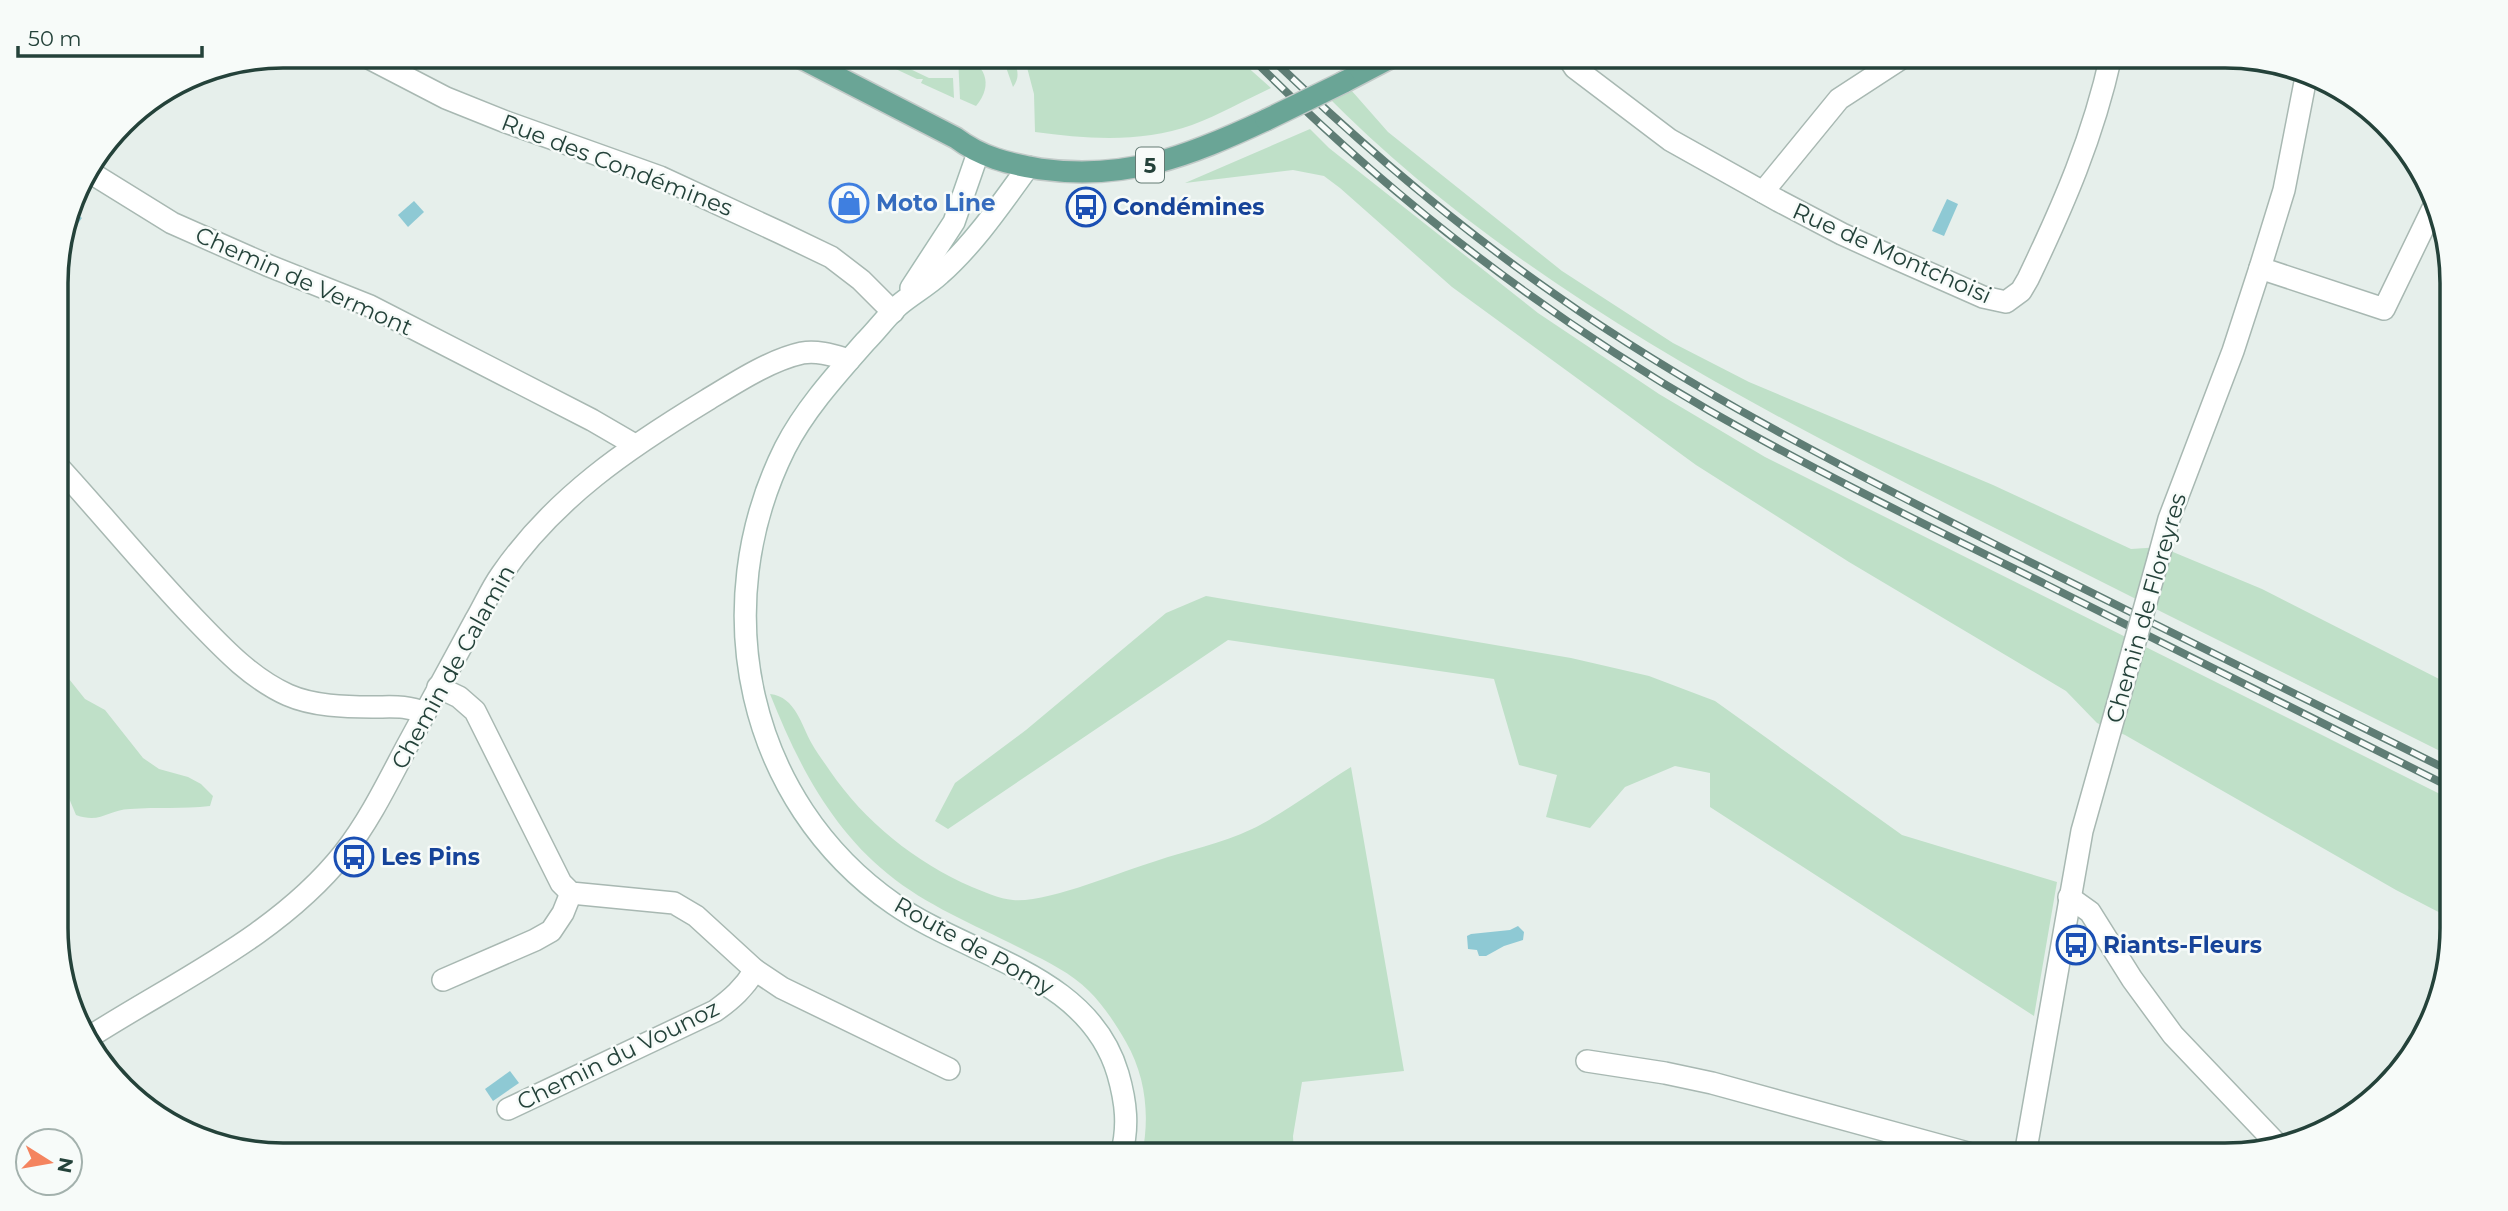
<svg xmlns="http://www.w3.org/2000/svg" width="2508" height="1211" viewBox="0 0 2508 1211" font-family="Montserrat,sans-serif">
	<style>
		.green { fill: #bfe0c8 }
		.water { fill: #8ec9d4 }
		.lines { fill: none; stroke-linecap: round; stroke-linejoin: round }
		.street-casing { stroke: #a8b8b2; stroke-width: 24 }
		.secondary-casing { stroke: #a4bbb3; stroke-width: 24 }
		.primary-casing { stroke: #c2cac8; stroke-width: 24 }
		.street { stroke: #fff; stroke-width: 21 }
		.secondary { stroke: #fff; stroke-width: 21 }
		.primary { stroke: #6aa596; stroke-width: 21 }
		.rail-casing { stroke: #5f7d75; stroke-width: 8 }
		.rail { stroke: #f7fbf9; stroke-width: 5; stroke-dasharray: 16; stroke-linecap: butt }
		.street-bridge-casing { stroke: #a8b8b2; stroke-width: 24; stroke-linecap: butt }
		.primary-bridge-casing { stroke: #c2cac8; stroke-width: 24; stroke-linecap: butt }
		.street-bridge { stroke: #fff; stroke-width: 21 }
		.primary-bridge { stroke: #6aa596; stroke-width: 21 }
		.labels { text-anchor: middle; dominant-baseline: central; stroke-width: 5; stroke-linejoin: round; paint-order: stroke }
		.shield { fill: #f7fbf9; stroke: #637a73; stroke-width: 2 }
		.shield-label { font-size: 21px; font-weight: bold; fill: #24423a }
		.street-label { font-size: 23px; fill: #24423a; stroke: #f7fbf9 }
		.shop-label { font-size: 23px; font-weight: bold; fill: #366cbe; stroke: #f7fbf9; text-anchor: start }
		.transit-label { font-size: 23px; font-weight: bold; fill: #164399; stroke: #f7fbf9; text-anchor: start }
		.rim { fill: none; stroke: #24423a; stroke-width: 3.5 }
	</style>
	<rect width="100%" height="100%" fill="#e6efeb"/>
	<!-- green -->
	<g class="green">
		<path d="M 868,56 L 883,56 L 929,78 L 953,78 L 954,98 L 921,83 L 923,79 L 917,79 Z"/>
		<path d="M 1002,56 L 1012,56 C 1017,68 1021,76 1013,87 Z"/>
		<path d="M 1024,56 L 1235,56 L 1271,88 C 1245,100 1219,115 1192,125 C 1142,143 1087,139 1035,132 L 1034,94 Z"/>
		<path d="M 958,57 C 986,61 994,85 976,106 L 960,99 Z"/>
		<path d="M 1344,82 L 1388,132 L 1562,271 L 1673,343 L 1749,382 L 1993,485 L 2131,549 L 2161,547 L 2262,589 L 2451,685 L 2452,757 C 2296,679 2140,601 1985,523 C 1749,405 1510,282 1323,92 Z"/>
		<path d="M 1310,129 L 1329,148 L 1538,313 L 1659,394 L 1765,457 L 2452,800 L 2452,919 L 2396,890 L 2125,735 L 2097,723 L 2066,691 L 1849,562 L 1696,465 L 1452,287 L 1340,188 L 1324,176 L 1293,170 L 1185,183 Z"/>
		<path d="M 1206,596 L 1571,658 L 1649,676 L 1715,701 L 1902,835 L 2057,882 L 2034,1016 L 1710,807 L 1710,773 L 1675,766 L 1625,787 L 1590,828 L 1546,817 L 1557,775 L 1519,765 L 1494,679 L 1228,640 L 948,829 L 935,821 L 955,783 L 1026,730 L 1166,613 Z"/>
		<path d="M 57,664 L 85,699 L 105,710 L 143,758 L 159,769 L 188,777 L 201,784 L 213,796 L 210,806 C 183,809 157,807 130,809 C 107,810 101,824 76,815 L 58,772 Z"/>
		<path d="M 770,694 C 796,697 801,725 812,744 C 817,753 824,762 830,771 C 865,822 915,862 972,887 C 985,892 999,899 1013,900 C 1048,903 1119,872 1156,861 C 1188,850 1221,844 1252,829 C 1283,814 1320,786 1351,767 L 1404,1071 L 1302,1082 L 1293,1136 L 1294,1155 L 1142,1155 C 1150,1116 1146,1077 1126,1042 C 1116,1024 1103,1005 1089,991 C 1071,973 1048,962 1026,951 C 980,927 928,907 888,874 C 830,827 797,762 770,694 Z"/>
	</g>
	<!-- water -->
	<g class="water">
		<path d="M 1947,199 L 1958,204 L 1944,236 L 1932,231 Z"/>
		<path d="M 414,201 L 424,212 L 408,227 L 398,215 Z"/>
		<path d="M 72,210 L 82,218 L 65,241 L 64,240 Z"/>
		<path d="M 1518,926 L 1524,932 L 1523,940 L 1504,946 L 1486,956 L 1479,956 L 1477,950 L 1468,949 L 1467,936 L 1471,934 L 1510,930 Z"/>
		<path d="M 510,1071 L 519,1083 L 493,1101 L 485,1089 Z"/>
	</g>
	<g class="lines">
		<defs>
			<g id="street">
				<path d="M 365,56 L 446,98 L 506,122 L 660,177 L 781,233 L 831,257 L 861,280 L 893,312"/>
				<path d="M 1567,56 L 1575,68 L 1670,140 L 1779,201 L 1842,234 L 1897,259 L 1983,297 L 2006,302 L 2021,291 L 2028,279 C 2064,204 2093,137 2111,56"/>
				<path d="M 88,171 L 172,223 L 267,265 L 370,306 L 592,420 L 635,445"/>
				<path d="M 1763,192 L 1839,99 L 1905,56"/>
				<path d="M 2260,268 L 2384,309 L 2432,210"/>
				<path d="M 57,465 C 103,515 146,568 193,617 C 221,646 250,678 288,695 C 313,706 345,707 372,707 C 393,707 406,705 425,713"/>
				<path d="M 2159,556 L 2169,519 L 2233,351 L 2260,268 L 2284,190 L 2307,72"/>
				<path d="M 438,687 L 459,697 L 475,711 L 561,883 L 571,893 L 674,903 L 696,916 L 755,970 L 782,988 L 949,1069"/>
				<path d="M 2069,897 L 2090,912 L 2132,979 L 2173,1035 L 2275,1142"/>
				<path d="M 443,980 L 535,940 L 551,931 L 563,913 L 571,893"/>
				<path d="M 91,1036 C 177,981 279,935 344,853 C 369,821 387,784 406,748 C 429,705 452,663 475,621 C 484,606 491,589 501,575 C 555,497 628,448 707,400 C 735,383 770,360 802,353 C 818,350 835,356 849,360"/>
				<path d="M 1587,1061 L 1665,1073 L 1712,1083 L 1975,1155"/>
				<path d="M 508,1109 L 715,1011 C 732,999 744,988 755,970"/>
				<path d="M 2025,1155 L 2082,831 L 2116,710"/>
			</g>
			<g id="secondary">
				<path d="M 1028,167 C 1001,204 974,244 940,274 C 927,286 912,294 899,305 C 887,316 877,330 865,342 C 836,375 805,409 785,448 C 706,606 746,801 894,904 C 970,957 1089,974 1118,1074 C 1126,1102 1129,1127 1121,1155"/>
				<path d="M 911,288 L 954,222 L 978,153"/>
			</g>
			<g id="primary">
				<path d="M 797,56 L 956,138 C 981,157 1009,164 1040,169 C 1126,181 1189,156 1266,120"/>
				<path d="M 1344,82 L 1394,56"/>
			</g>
		</defs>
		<!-- street casing -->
		<use href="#street" class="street-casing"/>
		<!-- secondary casing -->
		<use href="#secondary" class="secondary-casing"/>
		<!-- primary casing -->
		<use href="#primary" class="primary-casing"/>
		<!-- street -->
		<use href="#street" class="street"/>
		<!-- secondary -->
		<use href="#secondary" class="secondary"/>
		<!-- primary -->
		<use href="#primary" class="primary"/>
		<defs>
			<g id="rail">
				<path d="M 1250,56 C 1386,194 1542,314 1710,411 C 1819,473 1932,528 2045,584 C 2180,652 2316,720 2452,788"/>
				<path d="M 1269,56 C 1358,142 1451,222 1553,293 C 1696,394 1852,472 2008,551 C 2156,625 2304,698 2452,772"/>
			</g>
		</defs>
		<!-- rail casing -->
		<use href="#rail" class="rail-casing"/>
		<!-- rail -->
		<use href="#rail" class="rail"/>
		<defs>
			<path id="street-bridge" d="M 2116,710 L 2159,556"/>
			<path id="primary-bridge" d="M 1266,120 L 1344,82"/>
		</defs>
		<!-- street-bridge casing -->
		<use href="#street-bridge" class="street-bridge-casing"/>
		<!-- primary-bridge casing -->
		<use href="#primary-bridge" class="primary-bridge-casing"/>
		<!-- street-bridge -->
		<use href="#street-bridge" class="street-bridge"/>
		<!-- primary-bridge -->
		<use href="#primary-bridge" class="primary-bridge"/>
	</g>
	<!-- icons -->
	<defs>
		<symbol id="shop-ring" viewBox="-11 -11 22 22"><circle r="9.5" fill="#f7fbf9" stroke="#3f7fe0" stroke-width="1.5"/><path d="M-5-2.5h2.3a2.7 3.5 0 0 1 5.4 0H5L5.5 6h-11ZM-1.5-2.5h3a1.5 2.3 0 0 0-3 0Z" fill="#3f7fe0"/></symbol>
		<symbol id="bus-ring" viewBox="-11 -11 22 22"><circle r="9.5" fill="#f7fbf9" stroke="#1a4fb4" stroke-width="1.5"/><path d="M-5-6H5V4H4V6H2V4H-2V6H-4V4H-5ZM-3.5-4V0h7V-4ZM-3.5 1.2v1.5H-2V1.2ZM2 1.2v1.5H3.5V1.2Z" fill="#1a4fb4"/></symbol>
	</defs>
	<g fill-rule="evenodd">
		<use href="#shop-ring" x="827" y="181" width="44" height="44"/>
		<use href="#bus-ring" x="1064" y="185" width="44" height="44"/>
		<use href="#bus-ring" x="332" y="835" width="44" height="44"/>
		<use href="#bus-ring" x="2054" y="923" width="44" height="44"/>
	</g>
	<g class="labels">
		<!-- shield labels -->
		<rect class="shield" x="1136" y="147.5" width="28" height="35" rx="5"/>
		<g class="shield-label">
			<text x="1150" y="165">5</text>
		</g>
		<!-- street labels -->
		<g class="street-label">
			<text transform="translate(617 165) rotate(21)">Rue des Condémines</text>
			<text transform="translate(1892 253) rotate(24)">Rue de Montchoisi</text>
			<text transform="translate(304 281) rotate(24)">Chemin de Vermont</text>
			<text transform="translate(2146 608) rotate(-74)">Chemin de Floreyres</text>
			<text transform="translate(453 667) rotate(-61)">Chemin de Calamin</text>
			<text transform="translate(974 946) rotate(29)">Route de Pomy</text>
			<text transform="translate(618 1055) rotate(-26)">Chemin du Vounoz</text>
		</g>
		<!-- shop labels -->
		<g class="shop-label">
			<text x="876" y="203">Moto Line</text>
		</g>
		<!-- transit labels -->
		<g class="transit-label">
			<text x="1113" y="207">Condémines</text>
			<text x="381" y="857">Les Pins</text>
			<text x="2103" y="945">Riants-Fleurs</text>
		</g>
	</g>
	<!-- crop -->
	<path d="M0 0H2508V1211H0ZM283 68H2225A215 215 0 0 1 2440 283V928A215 215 0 0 1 2225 1143H283A215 215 0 0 1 68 928V283A215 215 0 0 1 283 68Z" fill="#f7fbf9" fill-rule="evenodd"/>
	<path class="rim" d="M283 68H2225A215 215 0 0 1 2440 283V928A215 215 0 0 1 2225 1143H283A215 215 0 0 1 68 928V283A215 215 0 0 1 283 68Z"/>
	<!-- north arrow -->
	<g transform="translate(49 1162) rotate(101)"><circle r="33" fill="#f7fbf9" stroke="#a3b1ad" stroke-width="2"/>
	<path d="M0-5L12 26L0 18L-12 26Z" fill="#f4845f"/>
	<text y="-10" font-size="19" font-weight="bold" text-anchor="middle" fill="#24423a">N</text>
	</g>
	<!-- scale -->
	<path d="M18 46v10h184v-10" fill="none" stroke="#24423a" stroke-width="3.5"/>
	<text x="28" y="46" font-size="21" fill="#24423a" stroke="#f7fbf9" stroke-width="5" paint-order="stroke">50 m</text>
</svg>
